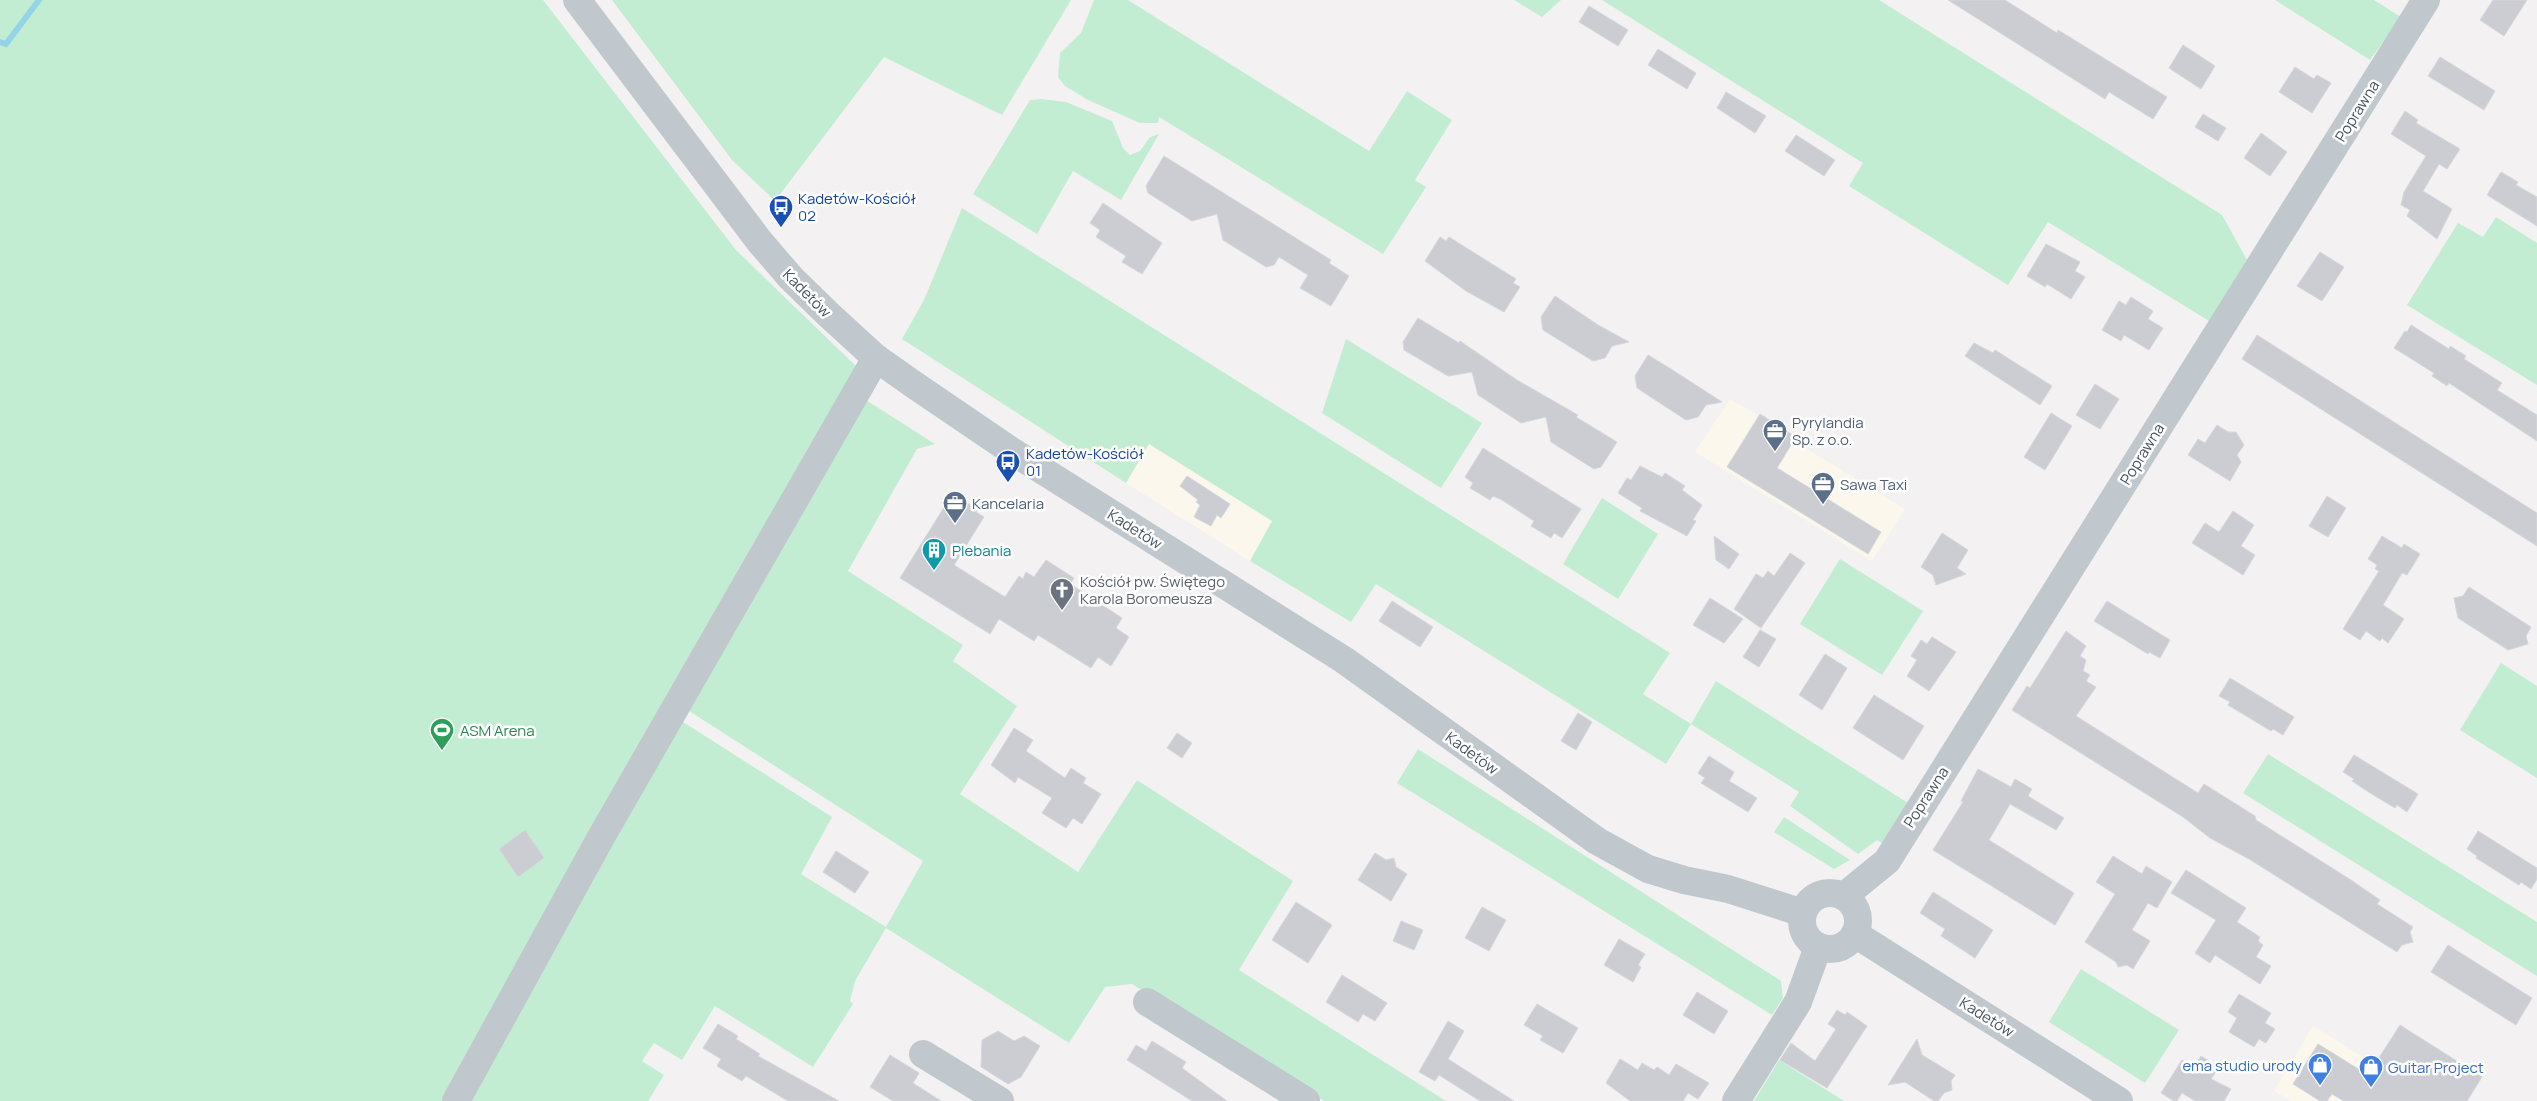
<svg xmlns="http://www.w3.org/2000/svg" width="2537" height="1101" viewBox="0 0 2537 1101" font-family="Manrope,sans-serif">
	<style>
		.commercial { fill: #fbf7ed }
		.green { fill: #c3edd3 }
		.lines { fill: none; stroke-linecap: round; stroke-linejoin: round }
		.stream { stroke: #93d5e7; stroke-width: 6 }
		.building { fill: #cbcdd3; stroke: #d5d7dc }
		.minor { stroke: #c0c8ce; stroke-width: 28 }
		.labels { text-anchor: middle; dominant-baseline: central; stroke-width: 5; stroke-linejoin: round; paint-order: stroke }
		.street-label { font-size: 15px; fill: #4a545d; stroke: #fff }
		.transit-label { font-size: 15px; fill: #164399; stroke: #fff; text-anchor: start }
		.service-label { font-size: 15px; fill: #4e5e75; stroke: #fff; text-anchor: start }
		.culture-label { font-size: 15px; fill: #0d838f; stroke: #fff; text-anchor: start }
		.worship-label { font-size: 15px; fill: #5b616d; stroke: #fff; text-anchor: start }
		.leisure-label { font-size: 15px; fill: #27864d; stroke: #fff; text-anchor: start }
		.shop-label { font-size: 15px; fill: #366cbe; stroke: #fff; text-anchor: end }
	</style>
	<rect width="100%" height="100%" fill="#f3f1f1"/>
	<!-- commercial -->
	<g class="commercial">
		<path d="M 1730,399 L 1796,437 L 1794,441 L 1905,509 L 1872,561 L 1695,452 Z"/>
		<path d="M 1149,444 L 1273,521 L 1250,561 L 1126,483 Z"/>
		<path d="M 2313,1026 L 2434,1101 L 2291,1101 L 2274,1091 Z"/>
	</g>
	<!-- green -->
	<g class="green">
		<path d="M 0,0 L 543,0 L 736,250 L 861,371 L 445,1101 L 0,1101 Z"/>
		<path d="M 612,0 L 1071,0 L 1002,115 L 884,57 L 775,201 L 732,160 Z"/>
		<path d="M 1094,0 L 1128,0 L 1369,151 L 1407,91 L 1452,120 L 1415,180 L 1426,187 L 1383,254 L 1159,117 L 1158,123 L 1140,123 L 1088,100 L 1065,86 L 1058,77 L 1060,53 L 1081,33 Z"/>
		<path d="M 1514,0 L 1561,0 L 1542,17 Z"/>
		<path d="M 1602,0 L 1879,0 L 2222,215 L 2247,260 L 2209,321 L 2048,222 L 2008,285 L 1849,186 L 1863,163 Z"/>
		<path d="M 2275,0 L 2374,0 L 2401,17 L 2370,60 Z"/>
		<path d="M 1041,99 L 1066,102 L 1112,121 L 1123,148 L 1130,155 L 1140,151 L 1150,137 L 1159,134 L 1121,200 L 1073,171 L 1037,234 L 973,194 L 1030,100 Z"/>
		<path d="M 962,208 L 1670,653 L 1643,694 L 1691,724 L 1716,681 L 1908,803 L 1882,843 L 1877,840 L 1858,854 L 1790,806 L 1799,792 L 1691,724 L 1666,764 L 1376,584 L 1351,622 L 1250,561 L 1272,521 L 1149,444 L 1126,483 L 902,339 L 924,300 Z"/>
		<path d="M 2496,217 L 2537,243 L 2537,385 L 2407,305 L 2458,223 L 2483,237 Z"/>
		<path d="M 1346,339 L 1482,423 L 1441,488 L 1322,413 Z"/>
		<path d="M 866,400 L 935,444 L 917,449 L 848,571 L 963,645 L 953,661 L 1017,706 L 960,794 L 1078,872 L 1137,780 L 1293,881 L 1239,970 L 1446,1101 L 1324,1101 L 1132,984 L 1105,987 L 1069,1043 L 886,928 L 855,981 L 850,1001 L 853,1004 L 813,1067 L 715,1006 L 682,1060 L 654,1043 L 642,1061 L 664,1075 L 648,1101 L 465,1101 L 680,720 L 832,817 L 801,874 L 886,927 L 923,861 L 686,709 Z"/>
		<path d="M 1602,498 L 1658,534 L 1618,599 L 1563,564 Z"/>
		<path d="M 1840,559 L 1923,611 L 1882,675 L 1800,624 Z"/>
		<path d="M 2501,663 L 2537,686 L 2537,778 L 2460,730 Z"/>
		<path d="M 1418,749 L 1781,981 L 1783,998 L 1772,1015 L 1397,783 Z"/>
		<path d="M 2268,754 L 2537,922 L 2537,976 L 2243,793 Z"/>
		<path d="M 1784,817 L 1850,860 L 1834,869 L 1774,832 Z"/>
		<path d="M 2081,969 L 2179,1030 L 2145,1083 L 2049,1022 Z"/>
		<path d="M 1779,1060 L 1844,1101 L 1754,1101 Z"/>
	</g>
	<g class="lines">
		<!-- stream -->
		<path class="stream" d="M 0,42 L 6,44 L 39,0"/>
	</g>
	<!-- building -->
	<g class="building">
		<path d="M 1948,0 L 2005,0 L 2057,33 L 2058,30 L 2167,97 L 2153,119 L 2109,92 L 2105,99 Z"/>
		<path d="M 2493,0 L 2527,0 L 2504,36 L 2480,20 Z"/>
		<path d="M 1589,6 L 1628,30 L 1618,46 L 1579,22 Z"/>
		<path d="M 2183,45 L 2215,66 L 2201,89 L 2169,68 Z"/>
		<path d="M 1658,49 L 1696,73 L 1687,89 L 1648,65 Z"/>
		<path d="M 2440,57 L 2495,91 L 2484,110 L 2428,76 Z"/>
		<path d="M 2295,67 L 2314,79 L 2317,75 L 2331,83 L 2312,113 L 2279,92 Z"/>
		<path d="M 1726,92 L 1766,116 L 1755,133 L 1717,108 Z"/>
		<path d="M 2405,111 L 2418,120 L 2416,123 L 2460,149 L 2447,169 L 2439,164 L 2423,191 L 2452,209 L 2437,239 L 2407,216 L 2410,210 L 2401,205 L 2404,192 L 2426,156 L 2391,134 Z"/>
		<path d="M 2203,114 L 2226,128 L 2218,141 L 2195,127 Z"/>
		<path d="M 2261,133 L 2287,152 L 2270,176 L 2244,158 Z"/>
		<path d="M 1796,135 L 1835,160 L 1824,176 L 1785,151 Z"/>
		<path d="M 1164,156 L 1331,260 L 1329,263 L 1349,276 L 1331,306 L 1300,288 L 1308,275 L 1279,257 L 1274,265 L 1266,267 L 1223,240 L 1217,214 L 1192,221 L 1148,193 L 1146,186 Z"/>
		<path d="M 2501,172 L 2518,182 L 2516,185 L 2537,197 L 2537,226 L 2487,195 Z"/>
		<path d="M 1103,203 L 1162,243 L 1142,274 L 1122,262 L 1126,256 L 1096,237 L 1100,230 L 1090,223 Z"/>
		<path d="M 1440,237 L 1446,241 L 1449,237 L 1516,279 L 1513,283 L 1520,287 L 1504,312 L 1466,291 L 1425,261 Z"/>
		<path d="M 2046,244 L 2080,262 L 2075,271 L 2085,277 L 2071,299 L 2047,284 L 2045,287 L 2027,276 Z"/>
		<path d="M 2320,252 L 2344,267 L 2322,301 L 2297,286 Z"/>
		<path d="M 1555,296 L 1598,325 L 1629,342 L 1612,346 L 1605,358 L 1593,361 L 1543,330 L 1541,317 Z"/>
		<path d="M 2131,297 L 2153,311 L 2148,319 L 2163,328 L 2149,350 L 2124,335 L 2121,341 L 2102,330 L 2119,301 L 2126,305 Z"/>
		<path d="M 1418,318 L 1459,343 L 1460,341 L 1517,380 L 1578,415 L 1576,417 L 1617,442 L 1601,467 L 1594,469 L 1551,442 L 1546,417 L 1521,423 L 1478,395 L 1472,372 L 1448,376 L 1404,350 L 1403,342 Z"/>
		<path d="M 2411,325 L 2449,349 L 2450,346 L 2466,356 L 2464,359 L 2502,383 L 2497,390 L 2537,415 L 2537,441 L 2449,383 L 2447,386 L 2432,376 L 2434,373 L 2394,348 L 2405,331 L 2407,332 Z"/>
		<path d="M 2257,335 L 2537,513 L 2537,546 L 2242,359 Z"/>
		<path d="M 1974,343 L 1993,353 L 1995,350 L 2052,386 L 2040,405 L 1965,356 Z"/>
		<path d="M 1648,355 L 1671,369 L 1722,402 L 1706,405 L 1698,417 L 1686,420 L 1637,388 L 1635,376 Z"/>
		<path d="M 2095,384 L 2119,399 L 2100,429 L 2076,415 Z"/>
		<path d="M 2051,413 L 2072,426 L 2045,470 L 2024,457 Z"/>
		<path d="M 1760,414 L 1796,437 L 1777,468 L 1881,532 L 1868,554 L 1727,467 Z"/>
		<path d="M 2217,425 L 2228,432 L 2236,432 L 2244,445 L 2237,455 L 2241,462 L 2230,481 L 2188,455 L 2198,439 L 2205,443 Z"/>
		<path d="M 1483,448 L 1581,509 L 1562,538 L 1554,533 L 1551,538 L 1531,526 L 1534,521 L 1502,500 L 1493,496 L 1490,500 L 1470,488 L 1473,483 L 1465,477 Z"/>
		<path d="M 1640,466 L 1662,477 L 1665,473 L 1685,486 L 1682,490 L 1702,505 L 1693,520 L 1696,521 L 1687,536 L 1640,511 L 1642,508 L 1618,493 L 1627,478 L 1631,480 Z"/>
		<path d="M 1187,476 L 1230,504 L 1221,518 L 1217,515 L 1211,526 L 1194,517 L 1200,505 L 1196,502 L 1198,500 L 1180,486 Z"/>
		<path d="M 951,496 L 959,502 L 961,499 L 978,510 L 976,512 L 984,517 L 954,565 L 1005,597 L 1019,576 L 1023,579 L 1026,572 L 1034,577 L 1046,560 L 1074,578 L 1070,584 L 1122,618 L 1116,628 L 1129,637 L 1111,666 L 1098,657 L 1091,668 L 1038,635 L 1034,641 L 999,619 L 990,634 L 900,578 Z"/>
		<path d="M 2327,496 L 2346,508 L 2328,537 L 2309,526 Z"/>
		<path d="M 2233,511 L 2254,525 L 2241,546 L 2255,555 L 2243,575 L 2192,543 L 2205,523 L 2219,532 Z"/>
		<path d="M 1942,533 L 1968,550 L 1957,568 L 1966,574 L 1936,585 L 1933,575 L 1921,567 Z"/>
		<path d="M 1714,536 L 1739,554 L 1729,569 L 1716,560 Z"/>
		<path d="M 2382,536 L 2402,548 L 2404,544 L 2420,554 L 2407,575 L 2402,573 L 2383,605 L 2404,619 L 2388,643 L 2382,638 L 2380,641 L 2366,631 L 2360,640 L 2343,629 L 2379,571 L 2375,569 L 2377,565 L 2368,559 Z"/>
		<path d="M 1790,553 L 1805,563 L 1761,628 L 1734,609 L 1756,574 L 1763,578 L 1768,571 L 1774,576 Z"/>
		<path d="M 2469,587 L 2531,627 L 2526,636 L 2528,644 L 2508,650 L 2458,618 L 2454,598 L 2463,596 Z"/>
		<path d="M 1710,598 L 1743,619 L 1724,643 L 1693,625 Z"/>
		<path d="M 1392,601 L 1433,627 L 1420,647 L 1379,621 Z"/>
		<path d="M 2107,601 L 2170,640 L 2160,658 L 2149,652 L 2148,654 L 2094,621 Z"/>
		<path d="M 1760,630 L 1776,639 L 1759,667 L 1743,657 Z"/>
		<path d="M 2066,631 L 2086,646 L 2080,656 L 2086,660 L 2083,671 L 2090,675 L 2086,681 L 2096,687 L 2076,716 L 2198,793 L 2204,784 L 2212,789 L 2255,816 L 2256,820 L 2351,880 L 2380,900 L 2377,904 L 2413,927 L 2410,932 L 2413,942 L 2402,945 L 2397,952 L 2249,859 L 2210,838 L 2183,817 L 2012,710 L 2027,686 L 2030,688 Z"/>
		<path d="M 1932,637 L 1956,652 L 1929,691 L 1907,676 L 1917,660 L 1911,656 L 1921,640 L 1927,644 Z"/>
		<path d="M 1825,654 L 1847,668 L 1822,710 L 1799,695 Z"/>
		<path d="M 2230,678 L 2294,717 L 2283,735 L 2273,729 L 2271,731 L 2228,705 L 2230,702 L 2219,696 Z"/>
		<path d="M 1874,695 L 1924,726 L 1903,760 L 1853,728 Z"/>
		<path d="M 1578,713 L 1592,722 L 1576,750 L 1561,741 Z"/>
		<path d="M 1014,728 L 1033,740 L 1026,751 L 1065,778 L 1071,768 L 1086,778 L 1083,783 L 1101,794 L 1082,824 L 1073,818 L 1066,828 L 1042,813 L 1052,798 L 1018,777 L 1015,783 L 991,765 Z"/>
		<path d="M 1177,733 L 1192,743 L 1182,758 L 1167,748 Z"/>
		<path d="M 2354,755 L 2418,794 L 2407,812 L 2397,805 L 2395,808 L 2370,793 L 2352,781 L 2354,779 L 2343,772 Z"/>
		<path d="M 1709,756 L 1734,772 L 1729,781 L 1757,798 L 1748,812 L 1701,783 L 1705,778 L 1698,773 Z"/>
		<path d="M 1978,769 L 2011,787 L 2015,779 L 2032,789 L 2028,796 L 2064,818 L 2056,830 L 2010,804 L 1989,840 L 2074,893 L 2055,925 L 1933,850 L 1963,802 L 1961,801 Z"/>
		<path d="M 525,830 L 544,858 L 518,877 L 499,849 Z"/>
		<path d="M 2478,831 L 2537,868 L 2537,879 L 2531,889 L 2521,882 L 2519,885 L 2476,858 L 2477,856 L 2467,849 Z"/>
		<path d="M 836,851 L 869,872 L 855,893 L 823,872 Z"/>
		<path d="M 1375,853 L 1386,860 L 1394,858 L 1396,867 L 1407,874 L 1391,901 L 1358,880 Z"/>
		<path d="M 2113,856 L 2142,874 L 2146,866 L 2172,882 L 2157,908 L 2148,903 L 2132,930 L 2150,941 L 2133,969 L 2127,965 L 2118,967 L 2116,962 L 2085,942 L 2115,894 L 2096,882 Z"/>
		<path d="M 2186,870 L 2246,908 L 2237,922 L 2260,937 L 2258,941 L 2263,945 L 2256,957 L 2271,966 L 2260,984 L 2215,955 L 2210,963 L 2195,953 L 2216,920 L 2171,893 Z"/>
		<path d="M 1933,892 L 1993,930 L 1975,958 L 1941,936 L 1945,929 L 1920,913 Z"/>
		<path d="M 1296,902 L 1332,925 L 1308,963 L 1272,940 Z"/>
		<path d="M 1482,907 L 1506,920 L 1489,951 L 1465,938 Z"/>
		<path d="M 1401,921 L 1423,930 L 1414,950 L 1393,941 Z"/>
		<path d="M 1619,939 L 1645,954 L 1638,965 L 1641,967 L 1633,982 L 1604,965 Z"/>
		<path d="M 2448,945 L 2532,998 L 2516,1025 L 2431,972 Z"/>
		<path d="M 1342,975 L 1387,1003 L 1375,1021 L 1363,1014 L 1358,1022 L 1326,1002 Z"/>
		<path d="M 1697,992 L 1728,1011 L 1714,1034 L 1683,1015 Z"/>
		<path d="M 2239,994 L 2271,1013 L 2265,1023 L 2275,1029 L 2266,1043 L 2259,1039 L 2254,1047 L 2229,1032 L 2237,1018 L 2228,1012 Z"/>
		<path d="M 1537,1004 L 1578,1028 L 1563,1053 L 1540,1040 L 1543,1036 L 1524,1025 Z"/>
		<path d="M 1837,1010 L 1845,1015 L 1847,1012 L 1867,1026 L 1827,1088 L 1780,1060 L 1791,1043 L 1815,1061 L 1836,1029 L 1828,1024 Z"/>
		<path d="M 1448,1021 L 1464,1031 L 1448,1059 L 1514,1101 L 1480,1101 L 1439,1075 L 1435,1081 L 1419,1072 Z"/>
		<path d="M 718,1024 L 738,1036 L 736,1039 L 760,1054 L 758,1056 L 839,1101 L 788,1101 L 746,1076 L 742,1081 L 717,1066 L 721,1059 L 703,1048 Z"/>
		<path d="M 2400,1025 L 2482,1077 L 2467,1101 L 2344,1101 L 2332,1094 L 2327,1101 L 2320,1101 L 2293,1084 L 2318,1044 L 2368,1075 Z"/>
		<path d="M 998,1031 L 1014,1041 L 1024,1036 L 1040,1046 L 1021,1077 L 1008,1084 L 981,1067 L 982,1040 Z"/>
		<path d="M 1917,1039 L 1922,1055 L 1955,1075 L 1951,1081 L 1952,1090 L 1944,1093 L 1938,1101 L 1934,1101 L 1905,1082 L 1888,1085 Z"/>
		<path d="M 1152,1041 L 1186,1062 L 1182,1068 L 1227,1101 L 1192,1101 L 1127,1060 L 1136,1045 L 1146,1051 Z"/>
		<path d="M 890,1055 L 919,1073 L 913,1083 L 941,1101 L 893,1101 L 870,1087 Z"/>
		<path d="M 2201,1056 L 2219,1067 L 2211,1079 L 2231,1089 L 2224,1101 L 2195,1101 L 2182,1093 L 2177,1101 L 2174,1101 L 2161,1093 L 2182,1060 L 2194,1067 Z"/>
		<path d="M 1620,1059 L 1638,1070 L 1642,1063 L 1654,1070 L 1657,1067 L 1669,1075 L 1676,1064 L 1709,1083 L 1698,1099 L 1688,1093 L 1683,1101 L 1630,1101 L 1606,1083 Z"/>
	</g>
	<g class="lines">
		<!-- minor -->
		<g class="minor">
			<path d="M 577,0 L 760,242 L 791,278 L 829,315 L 876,358 L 913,384 L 1010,450 L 1344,660 L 1597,841 L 1648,869 L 1684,880 L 1728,889 L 1803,913"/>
			<circle cx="1830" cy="921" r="28"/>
			<path d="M 1844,896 L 1887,861 L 2426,0"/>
			<path d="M 1855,934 L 2119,1101"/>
			<path d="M 1147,1002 L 1306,1101"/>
			<path d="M 923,1054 L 1000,1101"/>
			<path d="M 456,1101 L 600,839 L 876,358"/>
			<path d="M 1736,1101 L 1798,1002 L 1818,947"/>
		</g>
	</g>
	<!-- icons -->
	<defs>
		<symbol id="bus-pin" viewBox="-11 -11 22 30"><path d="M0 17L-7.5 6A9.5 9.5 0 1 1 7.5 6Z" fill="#1a4fb4" stroke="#fff"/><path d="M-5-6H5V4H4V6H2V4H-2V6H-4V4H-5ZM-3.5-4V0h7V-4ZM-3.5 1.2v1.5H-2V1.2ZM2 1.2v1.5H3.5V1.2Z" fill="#fff"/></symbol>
		<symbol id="office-pin" viewBox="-11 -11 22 30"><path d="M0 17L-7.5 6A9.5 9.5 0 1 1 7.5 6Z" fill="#5c6f8a" stroke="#fff"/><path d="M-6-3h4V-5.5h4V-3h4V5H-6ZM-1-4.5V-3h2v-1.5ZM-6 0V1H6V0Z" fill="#fff"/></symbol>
		<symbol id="building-pin" viewBox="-11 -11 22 30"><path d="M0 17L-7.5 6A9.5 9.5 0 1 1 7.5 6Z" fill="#0f9aa8" stroke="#fff"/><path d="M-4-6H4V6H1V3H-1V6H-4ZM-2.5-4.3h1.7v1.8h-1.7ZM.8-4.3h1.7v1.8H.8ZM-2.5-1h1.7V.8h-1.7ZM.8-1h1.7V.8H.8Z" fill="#fff"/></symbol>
		<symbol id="church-pin" viewBox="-11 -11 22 30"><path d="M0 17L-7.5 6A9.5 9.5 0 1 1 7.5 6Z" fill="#6b7280" stroke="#fff"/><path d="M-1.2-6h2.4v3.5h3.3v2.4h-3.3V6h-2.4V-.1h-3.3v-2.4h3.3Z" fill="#fff"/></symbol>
		<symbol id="stadium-pin" viewBox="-11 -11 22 30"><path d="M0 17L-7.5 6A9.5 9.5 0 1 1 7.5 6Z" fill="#2e9e5b" stroke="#fff"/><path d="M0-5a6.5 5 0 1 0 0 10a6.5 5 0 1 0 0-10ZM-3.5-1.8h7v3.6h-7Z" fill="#fff"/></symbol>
		<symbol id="shop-pin" viewBox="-11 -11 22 30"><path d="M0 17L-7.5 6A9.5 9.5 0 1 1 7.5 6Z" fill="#3f7fe0" stroke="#fff"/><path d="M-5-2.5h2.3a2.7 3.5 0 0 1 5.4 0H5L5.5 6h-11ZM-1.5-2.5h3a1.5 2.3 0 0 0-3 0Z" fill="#fff"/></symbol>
	</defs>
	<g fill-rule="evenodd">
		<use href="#bus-pin" x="767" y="193" width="28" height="38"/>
		<use href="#office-pin" x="1761" y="417" width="28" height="38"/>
		<use href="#bus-pin" x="994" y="448" width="28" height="38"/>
		<use href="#office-pin" x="1809" y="470" width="28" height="38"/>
		<use href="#office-pin" x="941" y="489" width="28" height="38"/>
		<use href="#building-pin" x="920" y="536" width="28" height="38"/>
		<use href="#church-pin" x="1048" y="576" width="28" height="38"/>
		<use href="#stadium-pin" x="428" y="716" width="28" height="38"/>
		<use href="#shop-pin" x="2306" y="1051" width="28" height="38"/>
		<use href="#shop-pin" x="2357" y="1053" width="28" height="38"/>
	</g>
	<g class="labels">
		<!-- street labels -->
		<g class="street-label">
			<text transform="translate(2357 111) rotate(-58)">Poprawna</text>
			<text transform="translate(807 293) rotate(45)">Kadetów</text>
			<text transform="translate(2142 454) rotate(-58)">Poprawna</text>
			<text transform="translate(1135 529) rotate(32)">Kadetów</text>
			<text transform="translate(1472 753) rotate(36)">Kadetów</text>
			<text transform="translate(1926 797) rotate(-57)">Poprawna</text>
			<text transform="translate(1987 1017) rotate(32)">Kadetów</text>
		</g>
		<!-- transit labels -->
		<g class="transit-label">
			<text x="798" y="198">Kadetów-Kościół<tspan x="798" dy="17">02</tspan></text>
			<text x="1026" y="453">Kadetów-Kościół<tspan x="1026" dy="17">01</tspan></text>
		</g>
		<!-- service labels -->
		<g class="service-label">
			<text x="1792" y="422">Pyrylandia<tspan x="1792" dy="17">Sp. z o.o.</tspan></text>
			<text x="1840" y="484">Sawa Taxi</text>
			<text x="972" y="503">Kancelaria</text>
		</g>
		<!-- culture labels -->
		<g class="culture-label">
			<text x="952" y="550">Plebania</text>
		</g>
		<!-- worship labels -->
		<g class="worship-label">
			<text x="1080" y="581">Kościół pw. Świętego<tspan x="1080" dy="17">Karola Boromeusza</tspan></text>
		</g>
		<!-- leisure labels -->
		<g class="leisure-label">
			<text x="460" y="730">ASM Arena</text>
		</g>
		<!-- shop labels -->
		<g class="shop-label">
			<text x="2302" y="1065">ema studio urody</text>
			<text x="2388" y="1067" text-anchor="start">Guitar Project</text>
		</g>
	</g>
</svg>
